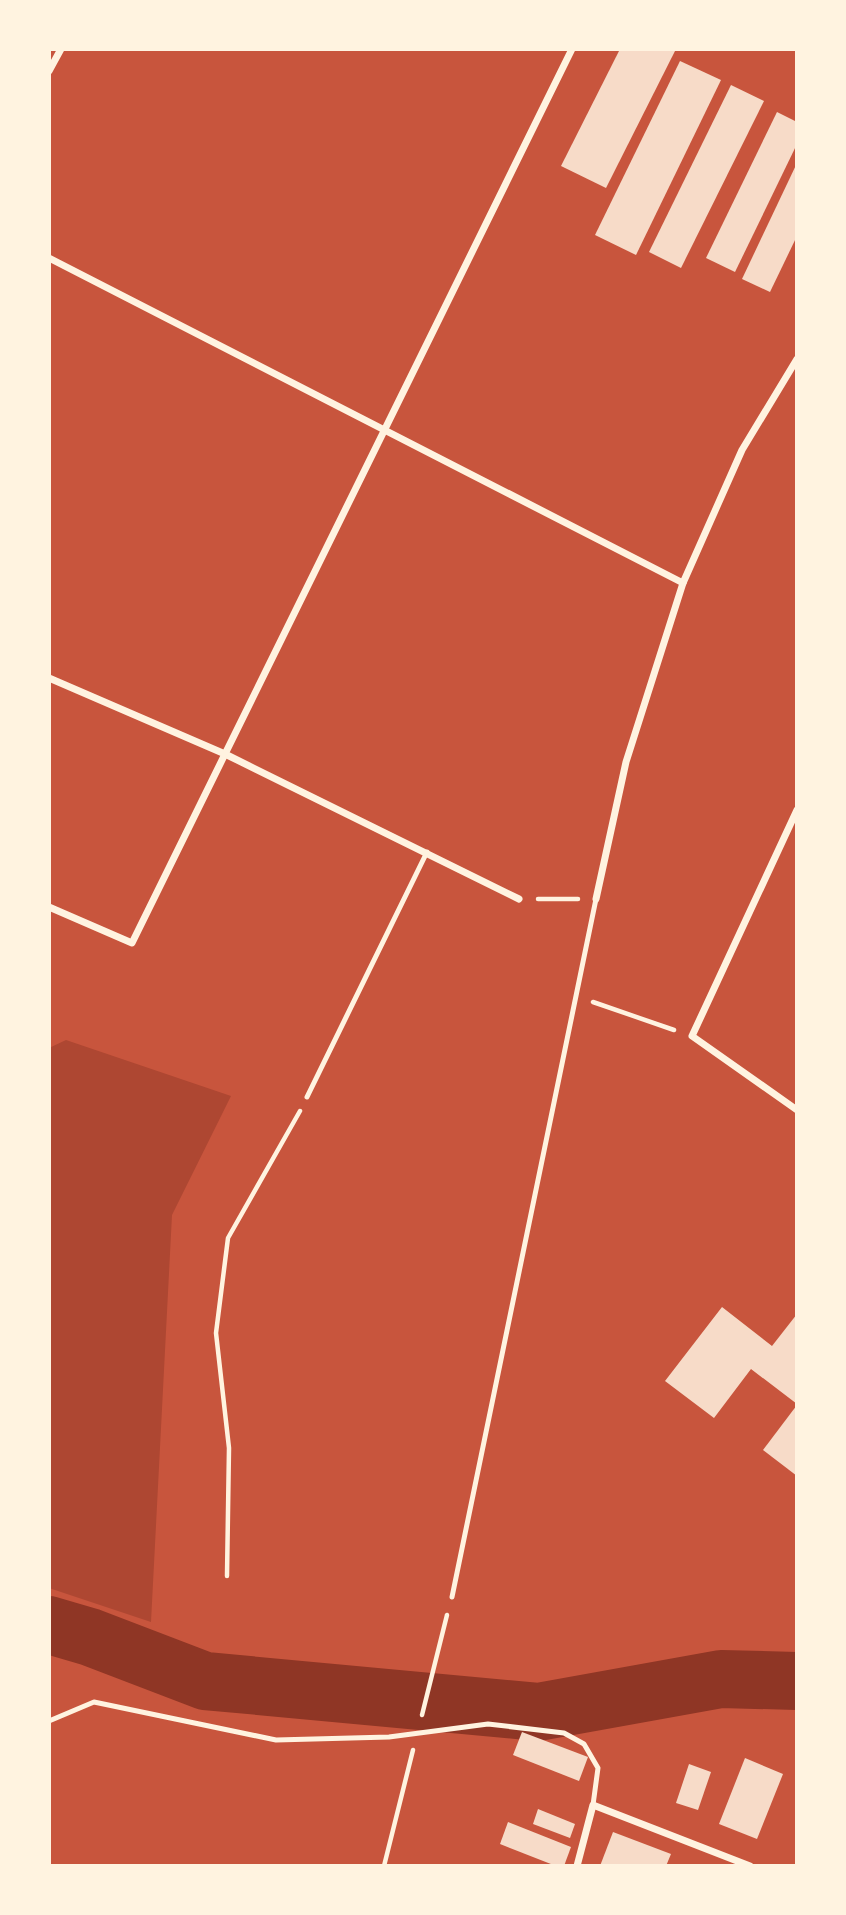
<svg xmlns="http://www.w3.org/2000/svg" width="846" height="1915" viewBox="0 0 846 1915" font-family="'Varela Round',sans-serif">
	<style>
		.green { fill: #ae4732 }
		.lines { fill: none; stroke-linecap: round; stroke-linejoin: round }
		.river { stroke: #8f3625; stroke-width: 58 }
		.building { fill: #f7dbc8 }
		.path { stroke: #fff3e0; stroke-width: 4.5 }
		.service { stroke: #fff3e0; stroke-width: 5 }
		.minor { stroke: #fff3e0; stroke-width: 7 }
	</style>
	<rect width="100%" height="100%" fill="#c8553d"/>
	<!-- green -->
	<path class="green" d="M 66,1040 L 231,1096 L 172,1215 L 151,1622 L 49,1588 L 49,1048 Z"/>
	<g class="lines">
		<!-- river -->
		<path class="river" d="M 49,1625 L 90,1637 L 205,1681 L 538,1712 L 721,1679 L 797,1681"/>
	</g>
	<!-- building -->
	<g class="building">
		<path d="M 620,49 L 676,49 L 606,188 L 561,166 Z"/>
		<path d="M 680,61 L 721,80 L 636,255 L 595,235 Z"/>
		<path d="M 731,85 L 764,101 L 681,268 L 649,252 Z"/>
		<path d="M 777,112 L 797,122 L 797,144 L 735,272 L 706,258 Z"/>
		<path d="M 797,163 L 797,236 L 770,292 L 742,279 Z"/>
		<path d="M 722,1307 L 772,1346 L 797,1314 L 797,1404 L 751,1369 L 714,1418 L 665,1381 Z"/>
		<path d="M 797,1405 L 797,1476 L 763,1450 Z"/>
		<path d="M 522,1732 L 588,1757 L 579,1781 L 513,1755 Z"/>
		<path d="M 745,1758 L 783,1774 L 757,1839 L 719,1824 Z"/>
		<path d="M 689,1764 L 711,1772 L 698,1810 L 676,1803 Z"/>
		<path d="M 538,1809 L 575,1824 L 570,1838 L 533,1824 Z"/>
		<path d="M 508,1822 L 571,1847 L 564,1866 L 556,1866 L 500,1844 Z"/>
		<path d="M 613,1832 L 671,1854 L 666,1866 L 600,1866 Z"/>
	</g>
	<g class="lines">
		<!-- path -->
		<g class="path">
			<path d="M 538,899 L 578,899"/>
			<path d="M 593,1002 L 674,1030"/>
			<path d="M 227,1576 L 229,1448 L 216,1333 L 228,1238 L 300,1111"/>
			<path d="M 422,1715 L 447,1615"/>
			<path d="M 384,1866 L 413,1750"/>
		</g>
		<!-- service -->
		<g class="service">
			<path d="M 307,1097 L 427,852"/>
			<path d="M 452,1597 L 596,899"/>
			<path d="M 49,1721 L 94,1702 L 276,1740 L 389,1737 L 488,1724 L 564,1733 L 584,1744 L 598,1768 L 593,1805"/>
		</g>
		<!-- minor -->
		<g class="minor">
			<path d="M 49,71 L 61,49"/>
			<path d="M 49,258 L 683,583"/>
			<path d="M 49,678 L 225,754 L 519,899"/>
			<path d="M 797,810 L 692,1036 L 797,1110"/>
			<path d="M 596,899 L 626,762 L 683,583 L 742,450 L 797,359"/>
			<path d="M 49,907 L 132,943 L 572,49"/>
			<path d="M 577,1866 L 593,1805 L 750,1866"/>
		</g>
	</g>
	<!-- border -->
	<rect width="846" height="1915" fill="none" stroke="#fff3e0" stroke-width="102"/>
</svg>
